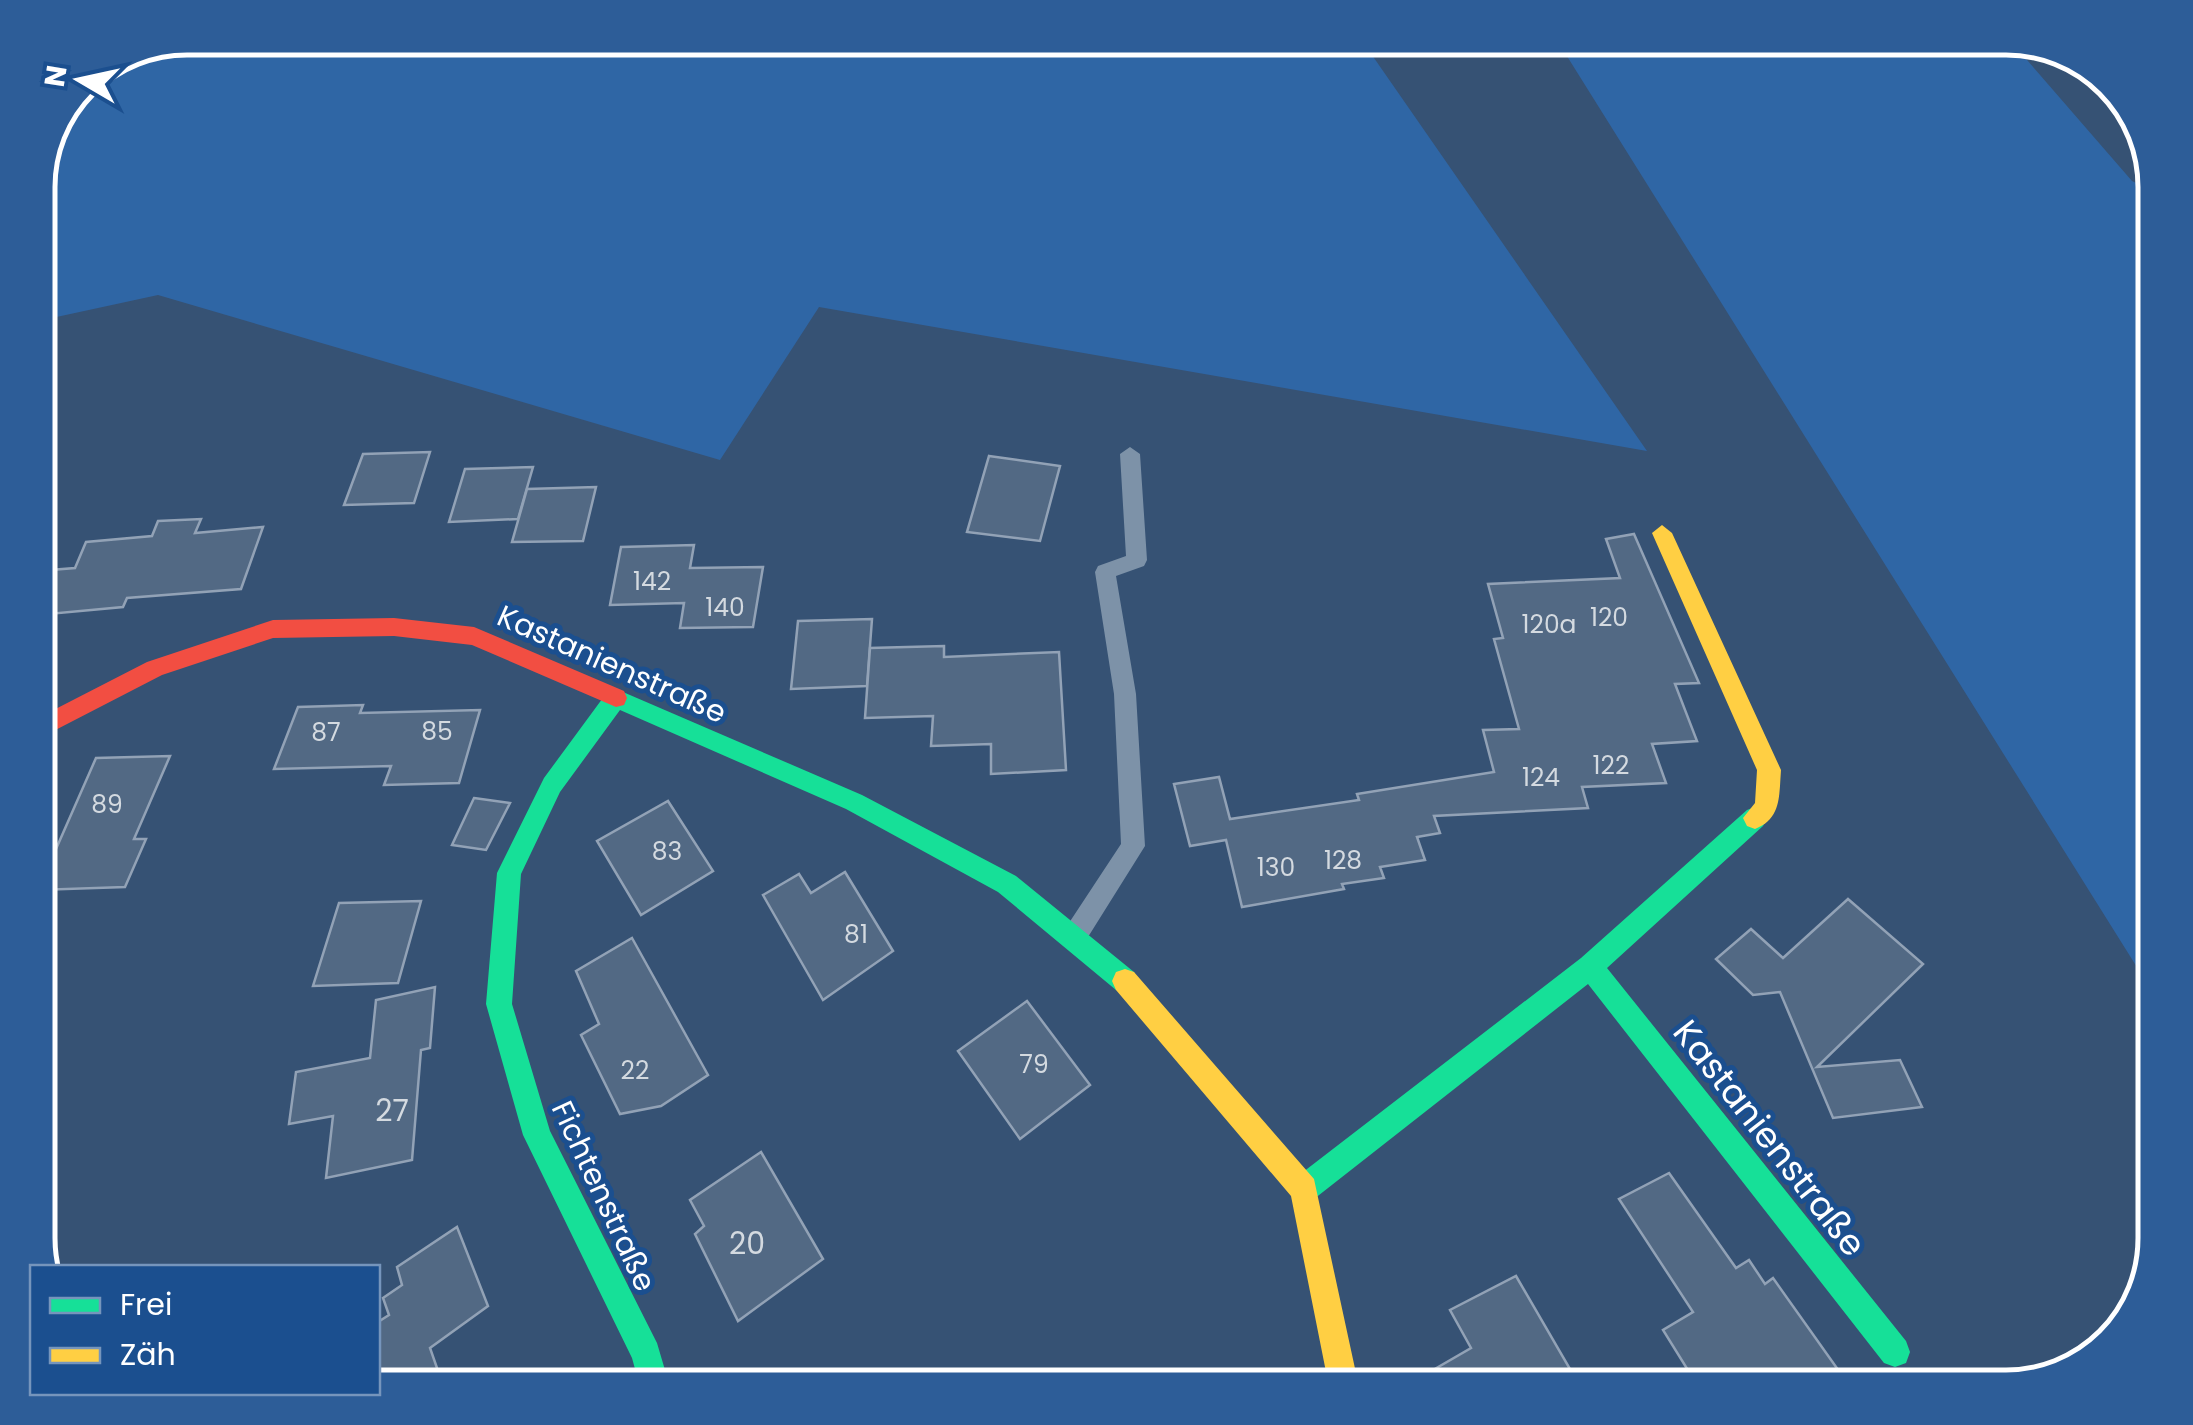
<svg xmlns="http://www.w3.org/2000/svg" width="2193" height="1425" viewBox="0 0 2193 1425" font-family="Poppins,sans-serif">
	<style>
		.green { fill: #2f66a5 }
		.building { fill: #526984; stroke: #92a2b6; stroke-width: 2.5 }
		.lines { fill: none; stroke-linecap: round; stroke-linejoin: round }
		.lane { fill: #7d92a8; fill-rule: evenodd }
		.fast { fill: #16e098; fill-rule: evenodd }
		.slow { fill: #ffcf43; fill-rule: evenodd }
		.jam { fill: #f24e42; fill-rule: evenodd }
		.labels { text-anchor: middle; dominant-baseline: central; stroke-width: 10; stroke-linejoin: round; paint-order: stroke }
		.number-label { font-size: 25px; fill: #d4dae0 }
		.street-label { font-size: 30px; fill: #fff; stroke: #1b4f8f }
		.near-number-label { font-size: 30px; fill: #d4dae0 }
		.near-street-label { font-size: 35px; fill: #fff; stroke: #1b4f8f }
		.rim { fill: none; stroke: #fff; stroke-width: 5 }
	</style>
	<rect width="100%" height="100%" fill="#365274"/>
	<!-- green -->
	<path class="green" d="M 187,37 L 2008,38 L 2132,181 L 2155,192 L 2155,996 L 1560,45 L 1365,45 L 1647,451 L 819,307 L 720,460 L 158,295 L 38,321 L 38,177 L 82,81 Z"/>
	<!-- building -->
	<g class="building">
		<path d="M 430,452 L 414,503 L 344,505 L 363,454 Z"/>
		<path d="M 989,456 L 1060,466 L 1040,541 L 967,532 Z"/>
		<path d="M 533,467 L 518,519 L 449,522 L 465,469 Z"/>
		<path d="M 596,487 L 583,541 L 512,542 L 527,489 Z"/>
		<path d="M 201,519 L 195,533 L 263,527 L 241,589 L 127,598 L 123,607 L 38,615 L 38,571 L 75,568 L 86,542 L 152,536 L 158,521 Z"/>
		<path d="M 1634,534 L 1699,683 L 1675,684 L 1697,741 L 1652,744 L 1666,783 L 1582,787 L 1588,808 L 1434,816 L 1440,833 L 1417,837 L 1425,860 L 1380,867 L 1384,878 L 1342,884 L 1344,889 L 1242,907 L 1226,840 L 1190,846 L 1174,784 L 1219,777 L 1230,819 L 1359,800 L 1357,794 L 1494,772 L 1483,730 L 1519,729 L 1494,639 L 1503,638 L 1488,584 L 1620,578 L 1606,539 Z"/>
		<path d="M 694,545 L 690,568 L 763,567 L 753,627 L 680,628 L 684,603 L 610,605 L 621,547 Z"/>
		<path d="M 872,619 L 867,686 L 791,689 L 798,621 Z"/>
		<path d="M 944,646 L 944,657 L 1059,652 L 1066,770 L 991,774 L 991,744 L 931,746 L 933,716 L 865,718 L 870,648 Z"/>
		<path d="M 363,705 L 360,713 L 480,710 L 459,783 L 384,785 L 391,766 L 274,769 L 298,707 Z"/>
		<path d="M 170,756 L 134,839 L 146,839 L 125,887 L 38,890 L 96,758 Z"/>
		<path d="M 474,798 L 510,803 L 486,850 L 452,845 Z"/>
		<path d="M 668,801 L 713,871 L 641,915 L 597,841 Z"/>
		<path d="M 845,872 L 893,951 L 823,1000 L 763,895 L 799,874 L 811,893 Z"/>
		<path d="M 1848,899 L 1923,964 L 1817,1067 L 1900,1060 L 1922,1107 L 1833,1118 L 1780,992 L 1753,995 L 1716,959 L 1751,929 L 1783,958 Z"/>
		<path d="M 421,901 L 398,983 L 313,986 L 339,903 Z"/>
		<path d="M 632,938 L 708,1075 L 661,1106 L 620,1114 L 581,1035 L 599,1024 L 576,971 Z"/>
		<path d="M 435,987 L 430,1048 L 421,1050 L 412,1160 L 326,1178 L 333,1116 L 289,1124 L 296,1072 L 370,1058 L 376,1000 Z"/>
		<path d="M 1027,1001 L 1090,1085 L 1020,1139 L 958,1051 Z"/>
		<path d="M 761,1152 L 823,1259 L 738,1321 L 695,1234 L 704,1226 L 690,1200 Z"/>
		<path d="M 1669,1173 L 1736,1268 L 1749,1260 L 1765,1284 L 1773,1278 L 1851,1388 L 1699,1388 L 1663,1330 L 1693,1312 L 1619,1199 Z"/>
		<path d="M 457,1227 L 488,1306 L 430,1348 L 444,1388 L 378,1388 L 378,1322 L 389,1315 L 383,1298 L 402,1285 L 397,1267 Z"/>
		<path d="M 1516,1276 L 1581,1388 L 1402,1388 L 1471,1348 L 1450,1310 Z"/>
	</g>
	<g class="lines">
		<!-- lane -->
		<path class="lane" d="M 1130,447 L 1140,454 L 1147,560 L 1144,566 L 1116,576 L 1136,694 L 1145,846 L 1083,945 L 1074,949 L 1065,945 L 1061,937 L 1065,929 L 1121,844 L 1114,694 L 1095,572 L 1098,566 L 1126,556 L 1120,454 Z"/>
		<!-- fast -->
		<g class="fast">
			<path d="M 616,689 L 862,795 L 1016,876 L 1134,972 L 1138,981 L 1134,990 L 1125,993 L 1116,990 L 998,892 L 846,809 L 620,710 L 560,792 L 521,874 L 512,1004 L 550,1131 L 657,1343 L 670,1387 L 640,1387 L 632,1358 L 523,1135 L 486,1004 L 497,873 L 544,778 L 608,691 Z"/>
			<path d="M 1755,807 L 1763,810 L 1767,818 L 1763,826 L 1607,968 L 1906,1341 L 1910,1352 L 1906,1363 L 1895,1367 L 1884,1363 L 1588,984 L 1314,1199 L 1304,1203 L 1294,1199 L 1290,1189 L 1294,1179 L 1581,958 L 1747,810 Z"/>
		</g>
		<!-- slow -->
		<g class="slow">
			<path d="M 1662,525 L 1672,533 L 1781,770 C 1779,794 1782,819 1755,829 L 1747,826 L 1743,818 L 1755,803 L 1757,770 L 1652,533 Z"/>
			<path d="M 1125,969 L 1134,972 L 1314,1179 L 1359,1387 L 1329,1387 L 1291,1196 L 1116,990 L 1112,981 L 1116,972 Z"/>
		</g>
		<!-- jam -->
		<path class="jam" d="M 394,618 L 474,627 L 624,691 L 627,698 L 624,705 L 616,707 L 472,645 L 394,636 L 273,638 L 162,675 L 38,739 L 38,718 L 147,662 L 273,620 Z"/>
	</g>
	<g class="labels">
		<!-- number labels -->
		<g class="number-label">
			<text x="652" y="581">142</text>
			<text x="725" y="607">140</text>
			<text x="1609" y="617">120</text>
			<text x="1549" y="624">120a</text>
			<text x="437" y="731">85</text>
			<text x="326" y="732">87</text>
			<text x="1611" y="765">122</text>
			<text x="1541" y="777">124</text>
			<text x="107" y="804">89</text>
			<text x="667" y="851">83</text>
			<text x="1343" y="860">128</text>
			<text x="1276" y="867">130</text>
			<text x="856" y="934">81</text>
			<text x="1034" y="1064">79</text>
			<text x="635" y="1070">22</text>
		</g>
		<!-- street labels -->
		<g class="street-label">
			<text transform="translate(612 664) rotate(24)">Kastanienstraße</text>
			<text transform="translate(604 1196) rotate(65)">Fichtenstraße</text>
		</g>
		<!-- near-number labels -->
		<g class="near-number-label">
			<text x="392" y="1110">27</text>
			<text x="747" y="1243">20</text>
		</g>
		<!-- near-street labels -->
		<g class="near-street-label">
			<text transform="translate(1770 1138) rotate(52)">Kastanienstraße</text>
		</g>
	</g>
	<!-- crop -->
	<path d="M0 0H2193V1425H0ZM187 55H2006A132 132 0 0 1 2138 187V1238A132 132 0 0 1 2006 1370H187A132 132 0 0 1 55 1238V187A132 132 0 0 1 187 55Z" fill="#2d5d98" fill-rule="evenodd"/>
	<path class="rim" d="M187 55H2006A132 132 0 0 1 2138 187V1238A132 132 0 0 1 2006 1370H187A132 132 0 0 1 55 1238V187A132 132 0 0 1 187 55Z"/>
	<!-- legend -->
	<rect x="30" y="1265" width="350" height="130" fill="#1b4f8f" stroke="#7695bc" stroke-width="2.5"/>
	<rect x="50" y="1298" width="50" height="15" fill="#16e098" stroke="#7695bc" stroke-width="2.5"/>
	<text x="120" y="1315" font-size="30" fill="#ffffff">Frei</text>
	<rect x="50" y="1348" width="50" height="15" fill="#ffcf43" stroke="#7695bc" stroke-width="2.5"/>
	<text x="120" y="1365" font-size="30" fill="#ffffff">Zäh</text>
	<!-- north arrow -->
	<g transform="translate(80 80) rotate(279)" stroke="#1b4f8f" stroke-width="8" paint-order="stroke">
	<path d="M0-8L18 38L0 25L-18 38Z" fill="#ffffff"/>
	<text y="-15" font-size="28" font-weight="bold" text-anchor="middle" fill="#ffffff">N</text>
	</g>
</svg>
